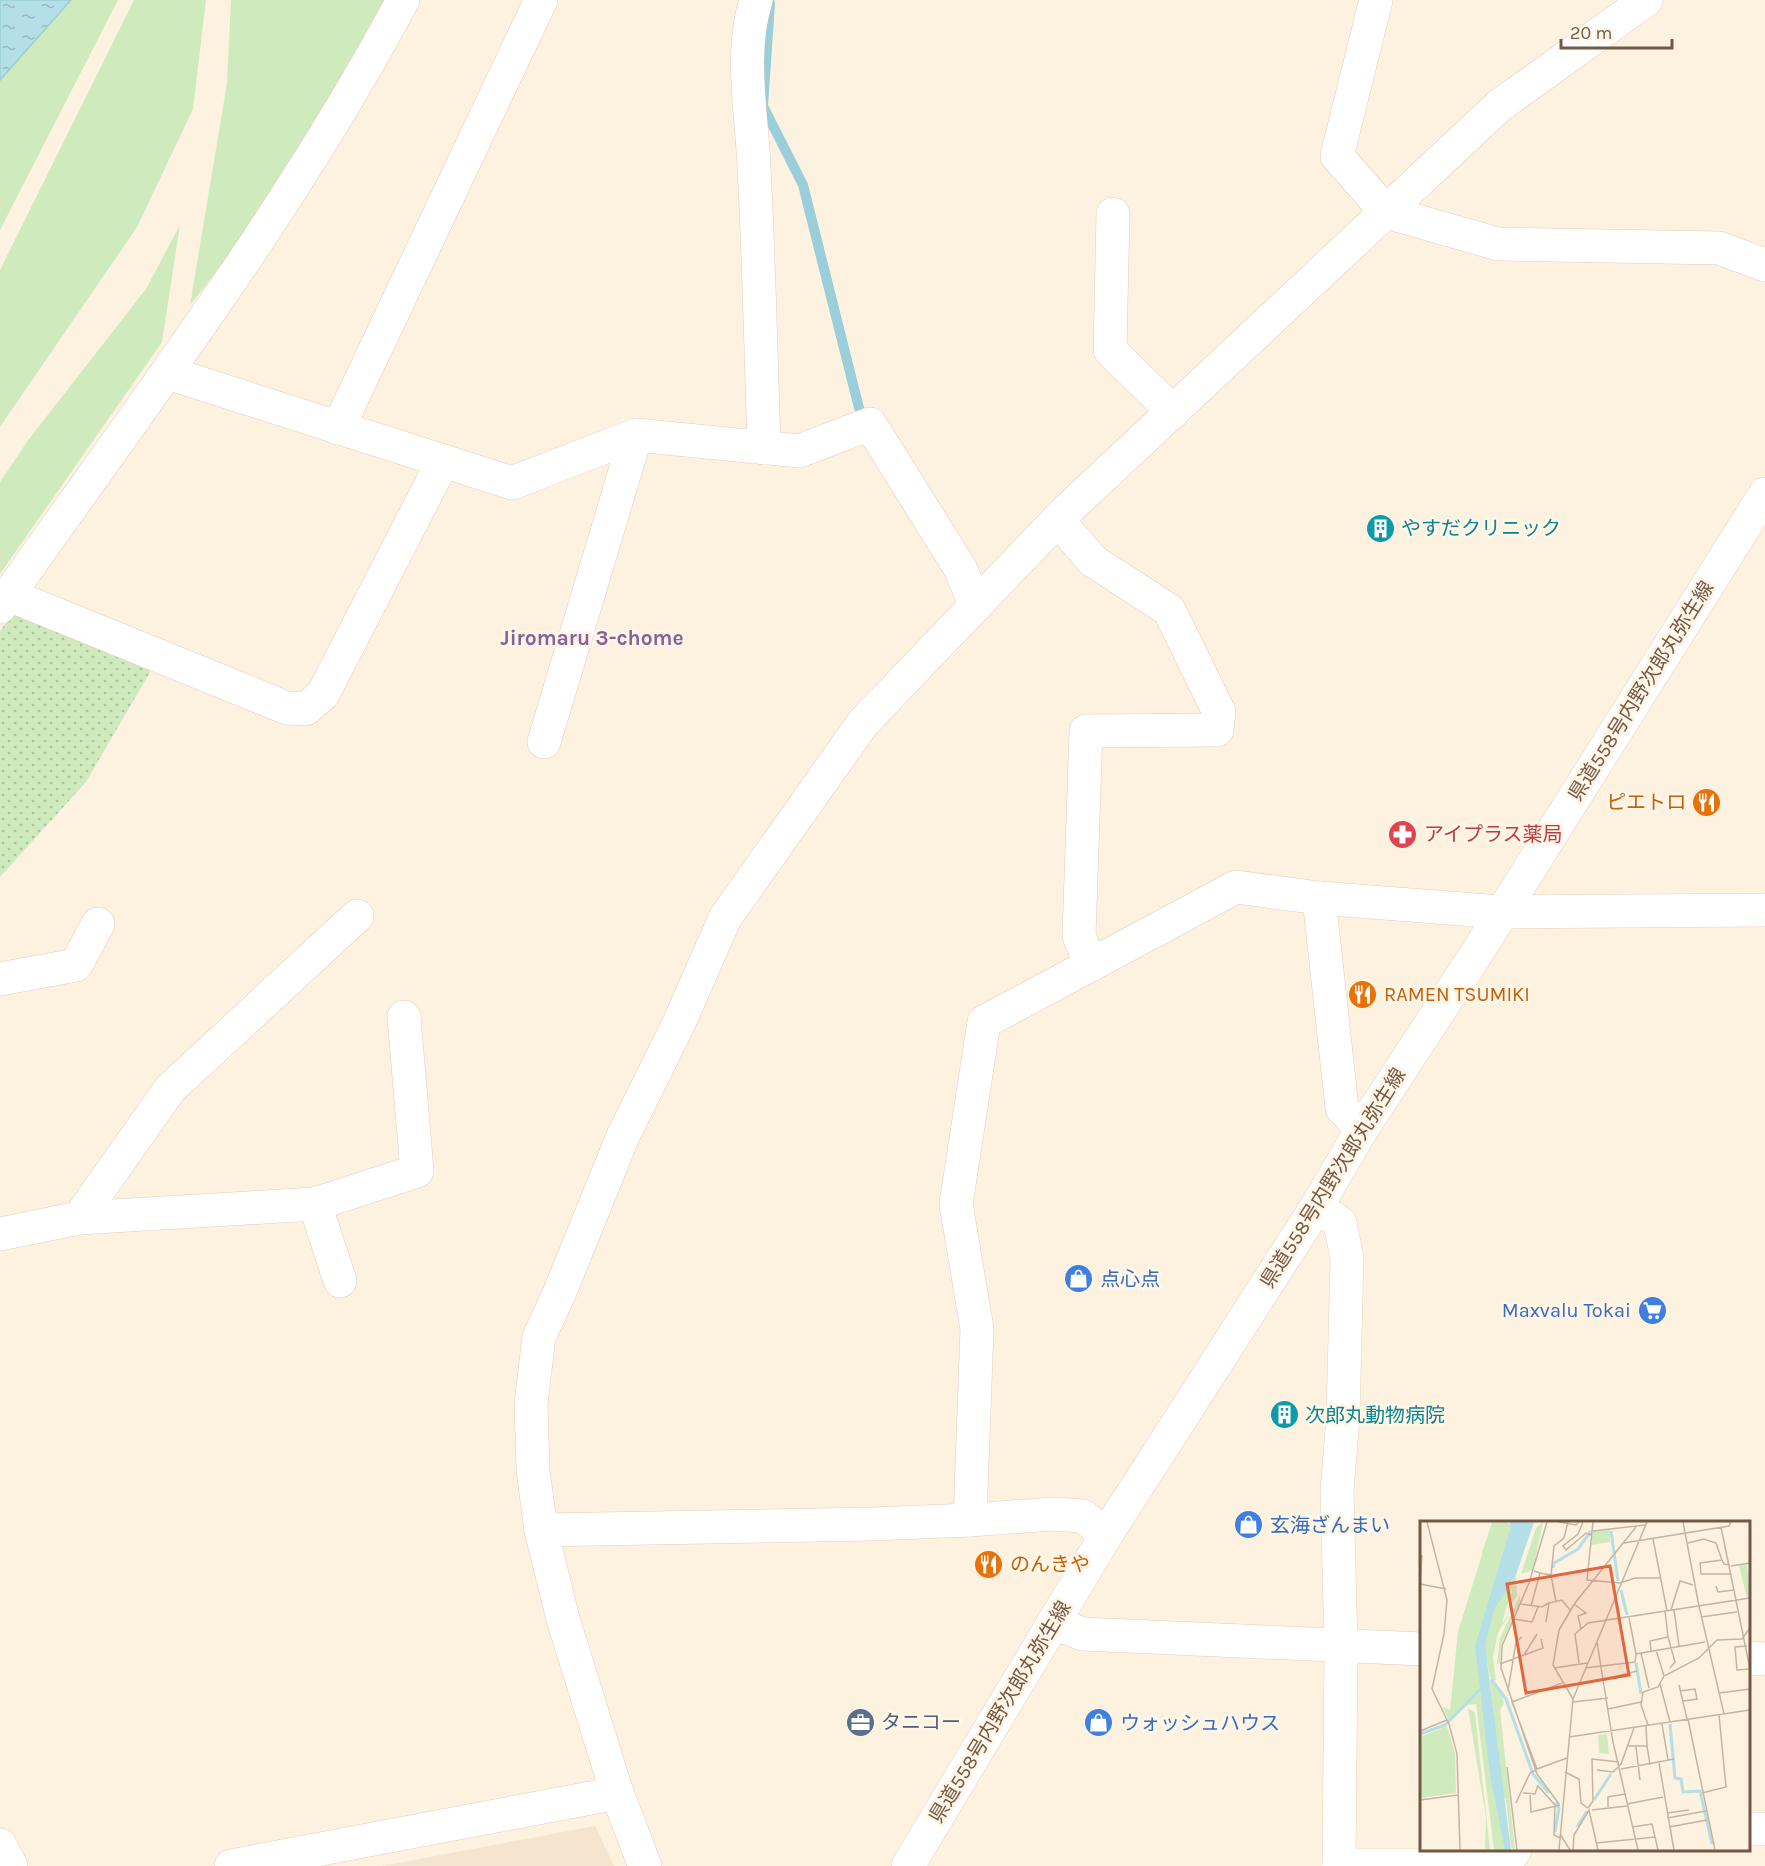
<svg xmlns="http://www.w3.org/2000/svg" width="1765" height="1866" viewBox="0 0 1765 1866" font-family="Karla,'Noto Sans JP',sans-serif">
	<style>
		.residential { fill: #f5e4ce }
		.green { fill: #cfebbe }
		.park { fill: url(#park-dots) }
		.water { fill: url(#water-ripples); stroke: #9aced9; stroke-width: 1.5 }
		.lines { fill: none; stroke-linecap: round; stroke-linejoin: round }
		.stream { stroke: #9aced9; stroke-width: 10 }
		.street-casing { stroke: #e1cebb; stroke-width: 34 }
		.secondary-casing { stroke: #e9d1bb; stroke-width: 34 }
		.street { stroke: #fff; stroke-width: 33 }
		.secondary { stroke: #fff; stroke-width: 33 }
		.labels { text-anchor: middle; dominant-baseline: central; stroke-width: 6; stroke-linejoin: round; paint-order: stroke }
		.culture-label { font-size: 20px; fill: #0d838f; stroke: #fff6e7; text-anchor: start }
		.street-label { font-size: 20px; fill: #745846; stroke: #fff6e7 }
		.food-label { font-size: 20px; fill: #c56008; stroke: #fff6e7; text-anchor: start }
		.health-label { font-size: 20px; fill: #be3a42; stroke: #fff6e7; text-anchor: start }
		.shop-label { font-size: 20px; fill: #366cbe; stroke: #fff6e7; text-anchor: start }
		.service-label { font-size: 20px; fill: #4e5e75; stroke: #fff6e7; text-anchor: start }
		.neighbourhood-label { font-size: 21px; font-weight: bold; fill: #876198; stroke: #fff6e7 }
		.inset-river { fill: none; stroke: #b4dfe7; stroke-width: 3 }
		.inset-road { fill: none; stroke: #c6b4a2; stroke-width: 1.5 }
		.view { fill: #e16740; fill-opacity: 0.15; stroke: #e16740; stroke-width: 3 }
		.inset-edge { fill: none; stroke: #745846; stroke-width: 3 }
	</style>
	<defs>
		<pattern id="park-dots" width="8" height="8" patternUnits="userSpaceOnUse" patternTransform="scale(1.5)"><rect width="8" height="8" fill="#cfebbe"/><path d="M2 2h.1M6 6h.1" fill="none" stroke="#adc19c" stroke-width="1.8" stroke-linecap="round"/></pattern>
		<pattern id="water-ripples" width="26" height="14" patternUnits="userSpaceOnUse" patternTransform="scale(1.5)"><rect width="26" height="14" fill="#b4dfe7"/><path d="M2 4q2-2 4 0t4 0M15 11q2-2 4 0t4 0" fill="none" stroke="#97b8bd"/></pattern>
	</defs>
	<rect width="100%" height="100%" fill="#fdf2e0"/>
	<!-- residential -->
	<path class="residential" d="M 595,1826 L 614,1866 L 382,1866 Z"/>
	<!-- green -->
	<g class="green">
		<path d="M 52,0 L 118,0 L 0,230 L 0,49 Z"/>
		<path d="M 134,0 L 206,0 L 193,109 L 137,227 L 0,427 L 0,270 Z"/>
		<path d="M 231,0 L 393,0 L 279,192 L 190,305 L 227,83 Z"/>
		<path d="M 180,225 L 162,342 L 0,574 L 0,482 L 29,439 L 146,289 Z"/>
	</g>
	<!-- park -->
	<path class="park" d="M 18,607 L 153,667 L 86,782 L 0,877 L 0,631 Z"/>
	<!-- water -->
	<path class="water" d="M 0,0 L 71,0 L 0,80 Z"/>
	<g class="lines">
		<!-- stream -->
		<path class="stream" d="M 770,3 L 763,106 L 803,185 L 859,408"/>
		<defs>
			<g id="street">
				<path d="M 756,0 C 739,54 752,113 754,168 C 759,261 761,355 764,448"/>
				<path d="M 1376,0 L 1337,156 L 1386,212 L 1498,244 L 1719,248 L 1765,265"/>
				<path d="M 1113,214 L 1110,350 L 1173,412"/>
				<path d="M 168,373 L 512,483 L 636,435"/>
				<path d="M 338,428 L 541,0"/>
				<path d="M 1058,520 L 1093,561 L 1169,610 L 1219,712 L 1217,730 L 1086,731 L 1079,936 L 1091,965"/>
				<path d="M 9,595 L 287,708 L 306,709 L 323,694 L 443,461"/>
				<path d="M 0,607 C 140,408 288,215 403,0"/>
				<path d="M 544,742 L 636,435 L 799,451 L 870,424 L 960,568 L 976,606"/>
				<path d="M 1319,898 L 1342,1108 L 1362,1129"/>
				<path d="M 0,979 L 76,965 L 98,924"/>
				<path d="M 315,1204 L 340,1281"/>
				<path d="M 79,1218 L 315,1204 L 417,1171 L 404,1017"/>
				<path d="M 0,1234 L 79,1218 L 170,1089 L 357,916"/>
				<path d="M 970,1520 L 977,1329 L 956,1204 L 984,1022 L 1236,887 L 1319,898 L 1501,912"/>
				<path d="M 541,1530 L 872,1524 L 970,1520 L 1053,1514 L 1083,1516 L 1106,1535"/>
				<path d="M 1053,1623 L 1083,1634 L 1422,1649"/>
				<path d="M 1748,1658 L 1765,1659"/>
				<path d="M 1748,1829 L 1765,1829"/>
				<path d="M 0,1845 L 11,1866"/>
				<path d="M 1339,1865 L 1504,1865 L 1515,1850"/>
				<path d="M 231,1866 L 617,1793"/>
				<path d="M 645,1866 L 617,1793 L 563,1619 L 541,1530 L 533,1470 L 531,1403 L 539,1337 L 559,1294 L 623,1136 L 679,1023 L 725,918 L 863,723 L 1065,512 L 1499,106 L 1646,0"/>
			</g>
			<g id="secondary">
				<path d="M 1501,912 L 1765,910"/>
				<path d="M 1317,1206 L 1340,1223 L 1347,1258 L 1343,1418 L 1337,1492 L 1341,1647 L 1339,1866"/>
				<path d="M 908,1866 L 1106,1535 L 1317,1206 L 1362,1129 L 1473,959 L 1765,494"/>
			</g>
		</defs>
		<!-- street casing -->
		<use href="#street" class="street-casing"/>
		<!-- secondary casing -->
		<use href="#secondary" class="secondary-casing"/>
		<!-- street -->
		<use href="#street" class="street"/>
		<!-- secondary -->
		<use href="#secondary" class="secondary"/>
	</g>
	<!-- icons -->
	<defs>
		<symbol id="building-disc" viewBox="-11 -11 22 22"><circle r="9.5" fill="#0f9aa8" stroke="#fff6e7"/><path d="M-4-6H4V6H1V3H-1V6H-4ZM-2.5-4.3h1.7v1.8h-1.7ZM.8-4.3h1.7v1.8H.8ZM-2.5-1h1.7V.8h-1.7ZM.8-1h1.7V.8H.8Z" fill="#fff"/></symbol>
		<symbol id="restaurant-disc" viewBox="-11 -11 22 22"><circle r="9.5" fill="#e8710a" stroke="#fff6e7"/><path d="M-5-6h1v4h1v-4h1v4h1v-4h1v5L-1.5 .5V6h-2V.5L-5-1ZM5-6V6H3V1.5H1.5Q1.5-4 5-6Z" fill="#fff"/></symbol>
		<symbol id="pharmacy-disc" viewBox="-11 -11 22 22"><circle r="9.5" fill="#e0444e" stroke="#fff6e7"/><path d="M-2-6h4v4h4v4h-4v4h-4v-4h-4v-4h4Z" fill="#fff"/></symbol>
		<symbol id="shop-disc" viewBox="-11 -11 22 22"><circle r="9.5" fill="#3f7fe0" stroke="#fff6e7"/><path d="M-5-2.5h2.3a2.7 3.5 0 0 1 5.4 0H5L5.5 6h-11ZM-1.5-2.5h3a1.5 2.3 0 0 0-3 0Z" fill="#fff"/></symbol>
		<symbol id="supermarket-disc" viewBox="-11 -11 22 22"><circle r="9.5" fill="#3f7fe0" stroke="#fff6e7"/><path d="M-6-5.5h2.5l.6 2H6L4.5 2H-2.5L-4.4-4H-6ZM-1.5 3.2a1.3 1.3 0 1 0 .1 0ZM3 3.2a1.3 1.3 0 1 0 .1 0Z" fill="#fff"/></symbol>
		<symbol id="office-disc" viewBox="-11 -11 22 22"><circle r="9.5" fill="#5c6f8a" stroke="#fff6e7"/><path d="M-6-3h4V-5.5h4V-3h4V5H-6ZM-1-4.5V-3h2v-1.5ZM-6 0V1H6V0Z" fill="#fff"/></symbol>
	</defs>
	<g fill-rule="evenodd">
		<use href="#building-disc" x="1364" y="512" width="33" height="33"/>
		<use href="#restaurant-disc" x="1690" y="786" width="33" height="33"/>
		<use href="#pharmacy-disc" x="1386" y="818" width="33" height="33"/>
		<use href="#restaurant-disc" x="1346" y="978" width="33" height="33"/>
		<use href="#shop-disc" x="1062" y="1262" width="33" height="33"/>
		<use href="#supermarket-disc" x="1636" y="1294" width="33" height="33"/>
		<use href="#building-disc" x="1268" y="1398" width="33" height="33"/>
		<use href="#shop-disc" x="1232" y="1508" width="33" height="33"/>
		<use href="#restaurant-disc" x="972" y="1548" width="33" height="33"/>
		<use href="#office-disc" x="844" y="1706" width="33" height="33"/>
		<use href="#shop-disc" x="1082" y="1706" width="33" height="33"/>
	</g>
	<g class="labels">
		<!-- culture labels -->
		<g class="culture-label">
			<text x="1401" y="528">やすだクリニック</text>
			<text x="1305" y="1415">次郎丸動物病院</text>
		</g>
		<!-- street labels -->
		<g class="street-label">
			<text transform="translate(1641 691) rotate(-58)">県道558号内野次郎丸弥生線</text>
			<text transform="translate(1333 1178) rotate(-58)">県道558号内野次郎丸弥生線</text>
			<text transform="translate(1000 1712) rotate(-59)">県道558号内野次郎丸弥生線</text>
		</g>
		<!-- food labels -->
		<g class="food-label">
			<text x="1686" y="802" text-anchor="end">ピエトロ</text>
			<text x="1384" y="994">RAMEN TSUMIKI</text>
			<text x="1010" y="1564">のんきや</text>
		</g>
		<!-- health labels -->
		<g class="health-label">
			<text x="1424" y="834">アイプラス薬局</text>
		</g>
		<!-- shop labels -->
		<g class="shop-label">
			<text x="1100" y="1279">点心点</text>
			<text x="1631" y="1310" text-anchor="end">Maxvalu Tokai</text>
			<text x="1270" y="1525">玄海ざんまい</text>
			<text x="1120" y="1723">ウォッシュハウス</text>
		</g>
		<!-- service labels -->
		<g class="service-label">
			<text x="881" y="1722">タニコー</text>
		</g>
		<!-- neighbourhood labels -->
		<g class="neighbourhood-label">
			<text x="592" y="638">Jiromaru 3-chome</text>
		</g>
	</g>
	<!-- overview -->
	<g transform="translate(1420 1521)">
		<rect width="330" height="330" fill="#fdf2e0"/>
		<path d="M 72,1 L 87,1 L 92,5 L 59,139 L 62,167 L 29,199 L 22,185 L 30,189 L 38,111 ZM 123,1 L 113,49 L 101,53 L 116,7 ZM 96,54 L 97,75 L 88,88 L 93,65 L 82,102 L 90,92 L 78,112 L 73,136 L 76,160 L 70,156 L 64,125 L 67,109 L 73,89 ZM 100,74 L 100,81 L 81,124 L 80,142 L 77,143 L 80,117 ZM 70,159 L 80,169 L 84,182 L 80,189 L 95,329 L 91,326 L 86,278 L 81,274 ZM 62,170 L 80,292 L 86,329 L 74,329 L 56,183 L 45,184 ZM 48,187 L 55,192 L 70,329 L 65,329 L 66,297 Z" fill="#cfebbe"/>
		<path d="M 73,1 L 79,1 L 68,30 L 73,47 L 63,59 L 70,58 L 62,77 L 64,83 L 58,83 L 47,109 L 44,104 L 47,90 L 53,71 L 58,67 L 64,42 L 62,31 Z" fill="#cfebbe"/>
		<path d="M 190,9 L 190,21 L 171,24 L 173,10 ZM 327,43 L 330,76 L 327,77 L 319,45 ZM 27,205 L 35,232 L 36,272 L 0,277 L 0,216 ZM 187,213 L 189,233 L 179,232 L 178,214 Z" fill="#cfebbe"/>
		<path d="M 89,1 L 114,1 L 96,54 L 74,89 L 65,124 L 91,329 L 85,329 L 70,254 L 55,125 L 91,5 Z" fill="#b4dfe7"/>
		<path class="inset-river" d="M 191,10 L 198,60M 133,47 L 134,42 L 158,28 L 171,10M 201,69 L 207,94M 216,142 L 221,173M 71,158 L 86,178 L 113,253 L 129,272M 250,203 L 255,257 L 261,258 L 263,271 L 280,270 L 292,323M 0,213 L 25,204 L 64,165M 174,279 L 191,253M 135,281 L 139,287 L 135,311M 157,306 L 167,290"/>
		<path class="inset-road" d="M 7,1 L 27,79 L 24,113 L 12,168 L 29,203 L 37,233 L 40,329M 127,1 L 109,62 L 82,125 L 81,147 L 117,253 L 139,283M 139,1 L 156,4 L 159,1M 163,1 L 158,13 L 143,25 L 146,29 L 166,12 L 171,14M 173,1 L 167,59 L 200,62 L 215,57 L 241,57M 263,1 L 279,85M 301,6 L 330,148M 173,10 L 225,4M 233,18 L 247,90M 204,22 L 309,5 L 311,1M 268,22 L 284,18 L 296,22 L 302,39M 310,44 L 304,43 L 302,39 L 280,42 L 281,53 L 312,53M 311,45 L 330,42M 120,52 L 131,54 L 136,81M 131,54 L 134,25 L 144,17 L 148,1M 0,62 L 2,34M 0,63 L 26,68M 296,65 L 298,71 L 314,69M 101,83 L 122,86 L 129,82M 154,83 L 166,92 L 158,95 L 161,108M 111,85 L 120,52 L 114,50M 279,85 L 304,193M 251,89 L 260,60 L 273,64M 254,89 L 259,125M 245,90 L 248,116M 281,96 L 317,91M 209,97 L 216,133M 94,98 L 112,101 L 118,86M 126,101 L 129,82 L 142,79 L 150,89M 177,121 L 193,221 L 218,329M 327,125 L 315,126 L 317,149 L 330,148M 236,129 L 244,155M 231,130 L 230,120 L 248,116 L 255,141 L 250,147M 221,132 L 229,167M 104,134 L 123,127 L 121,118M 159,142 L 155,113 L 168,102 L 330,77M 80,143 L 104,134 L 117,113M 134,147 L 167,142M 165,147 L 215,141 L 216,133 L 285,121M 185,158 L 217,150M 142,162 L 92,181 L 117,248 L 147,237M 240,163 L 250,201M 259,164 L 267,198M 88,170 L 96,121 L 102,116M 260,170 L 275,168 L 277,178 L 263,180M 299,172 L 330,168M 153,178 L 133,144 L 139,109 L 155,82 L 216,6M 153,181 L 188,177M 188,188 L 221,181M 268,198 L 295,329M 242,203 L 248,239M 228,204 L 221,184 L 223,171 L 238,166 L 244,155 L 279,137 L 297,119 L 322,118 L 330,107M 0,210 L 27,199M 149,216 L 330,189M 207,225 L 227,225 L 226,205M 227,225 L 230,244M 216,226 L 220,259M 239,242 L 254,329M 87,246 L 97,329M 201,248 L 254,238M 177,249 L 193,251 L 201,243 L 214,207M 145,251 L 159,258 L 161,282 L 168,287M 118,265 L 135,284M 103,272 L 115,273 L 118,264M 282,272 L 306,266 L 299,194M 110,274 L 111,291 L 140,284M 0,279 L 38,274M 96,282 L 110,252 L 116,249M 207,283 L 243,276M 135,285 L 134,314 L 140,317M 188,286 L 188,276 L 205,273M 168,287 L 173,280 L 172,238 L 199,241M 172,289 L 207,285M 247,292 L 269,289M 247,297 L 286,290M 212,306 L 232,303 L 235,316M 249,306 L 287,299M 140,313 L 150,329M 176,322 L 235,316 L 238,329M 139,329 L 153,178 L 227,1M 153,329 L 154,314 L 169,289 L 178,329"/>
		<path class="view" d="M 190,45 L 209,154 L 106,172 L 87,63 Z"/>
		<rect width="330" height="330" class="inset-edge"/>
	</g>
	<!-- scale -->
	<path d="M1561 39v9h111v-9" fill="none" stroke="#745846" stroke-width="3"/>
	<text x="1570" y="39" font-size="18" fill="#745846" stroke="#fff6e7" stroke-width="4.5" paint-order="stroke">20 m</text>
</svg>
